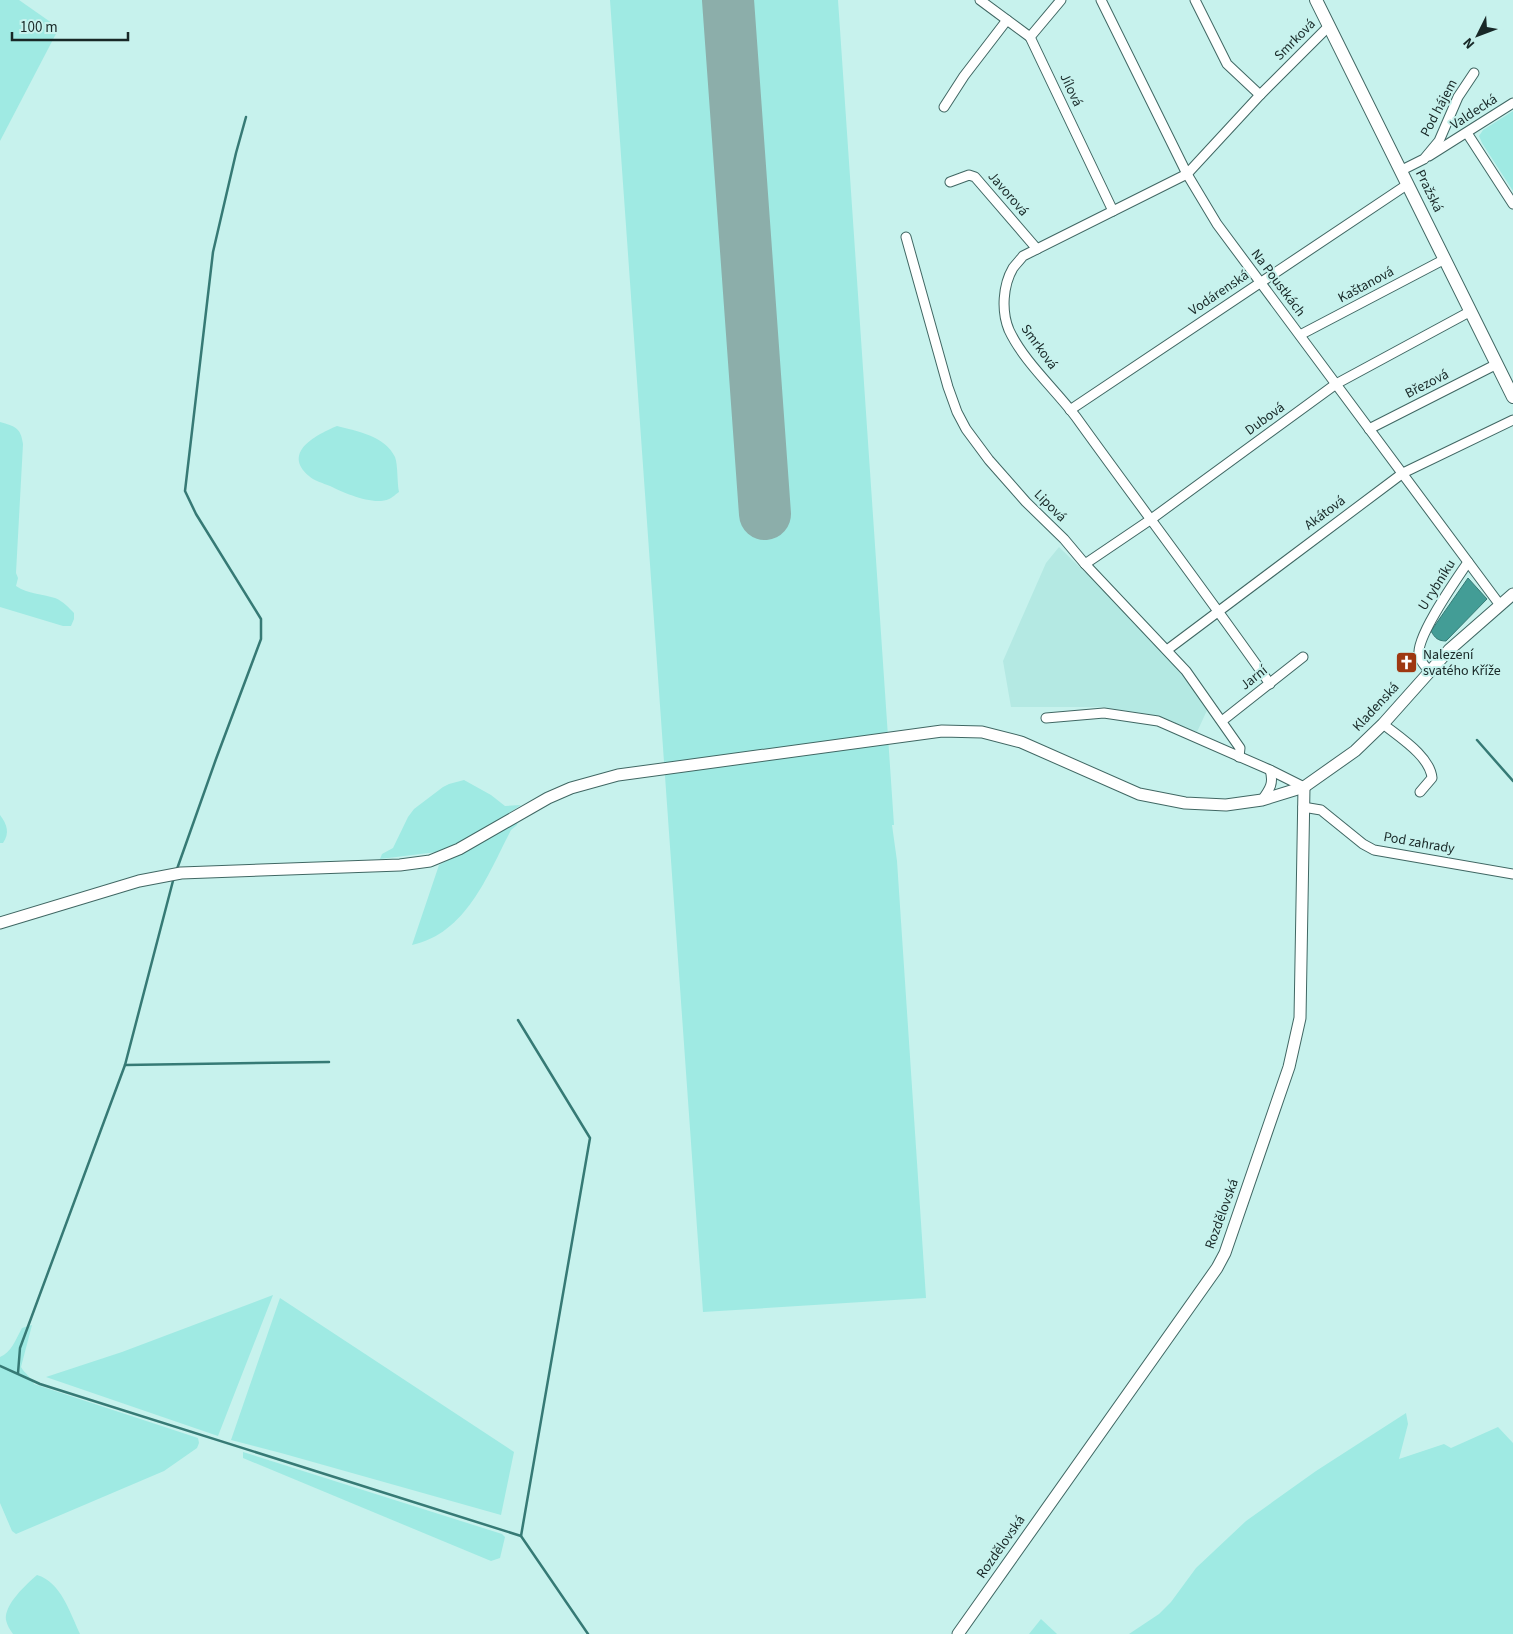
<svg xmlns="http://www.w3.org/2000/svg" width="1513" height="1634" viewBox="0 0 1513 1634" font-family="'Source Sans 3',sans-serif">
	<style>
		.built { fill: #b4e9e3 }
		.green { fill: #9feae3 }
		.water { fill: #439d96; stroke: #367a75 }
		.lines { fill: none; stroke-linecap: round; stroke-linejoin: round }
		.stream { stroke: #367a75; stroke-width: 2.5 }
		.runway { stroke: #8caeaa; stroke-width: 52 }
		.minor-casing { stroke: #406763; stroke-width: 11 }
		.tertiary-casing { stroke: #406763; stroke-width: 13 }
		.secondary-casing { stroke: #406763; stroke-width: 14 }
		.minor { stroke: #fff; stroke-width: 9 }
		.tertiary { stroke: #fff; stroke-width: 11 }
		.secondary { stroke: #fff; stroke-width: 12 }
		.labels { text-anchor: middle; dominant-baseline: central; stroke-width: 4; stroke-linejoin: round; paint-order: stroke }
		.street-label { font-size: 14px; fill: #182827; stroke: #c7f2ed }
		.poi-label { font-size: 14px; fill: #182827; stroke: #c7f2ed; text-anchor: start }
	</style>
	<rect width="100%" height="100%" fill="#c7f2ed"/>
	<!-- built -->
	<path class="built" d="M 1059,547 L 1159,645 L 1187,676 L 1209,706 L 1197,732 L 1155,715 L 1102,707 L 1011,707 L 1003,661 L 1046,563 Z"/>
	<!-- green -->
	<g class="green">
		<path d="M 0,0 L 19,0 L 59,28 L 0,141 Z"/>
		<path d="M 610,0 L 838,0 L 894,825 L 892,825 L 897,861 L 926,1298 L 703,1312 Z"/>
		<path d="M 1513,111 L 1513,191 L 1482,143 L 1479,136 L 1483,130 Z"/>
		<path d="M 0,422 C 15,426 21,428 23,444 L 16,573 L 18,578 L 16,586 C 28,594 42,594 55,598 C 63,601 69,608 74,613 L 74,619 L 71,626 L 63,626 L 0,607 Z"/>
		<path d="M 337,426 C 357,431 385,436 395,457 C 398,464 397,483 399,492 C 396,494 392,498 389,499 C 374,506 344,493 330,486 C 323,483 314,481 309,476 C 281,452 318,434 337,426 Z"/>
		<path d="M 464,780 L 491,795 L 505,806 L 521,805 L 466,841 L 445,851 L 380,859 L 382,854 L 393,848 L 408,817 L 414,809 L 443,787 L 449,784 Z"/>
		<path d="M 0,815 C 7,824 10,833 3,843 L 0,843 Z"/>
		<path d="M 518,821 L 517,825 L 511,830 C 488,874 467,933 412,945 L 439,865 L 485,841 Z"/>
		<path d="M 273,1295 L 218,1436 L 46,1377 L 122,1352 Z"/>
		<path d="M 280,1298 L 514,1452 L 501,1515 L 281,1453 L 231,1440 Z"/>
		<path d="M 32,1325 L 21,1367 C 25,1374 31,1377 34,1384 L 198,1438 L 199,1443 L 197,1448 L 164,1471 L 16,1534 L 12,1531 L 0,1503 L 0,1357 C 11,1353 16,1339 22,1328 Z"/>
		<path d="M 1406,1413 L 1408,1424 L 1399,1459 L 1444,1444 L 1451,1448 L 1498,1427 L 1513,1443 L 1513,1634 L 1129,1634 L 1159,1614 L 1171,1602 L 1196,1568 L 1246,1521 L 1316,1471 Z"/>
		<path d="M 243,1452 L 502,1534 L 505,1537 L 500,1558 L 491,1561 L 243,1458 Z"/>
		<path d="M 37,1575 C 61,1582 70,1613 80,1634 L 13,1634 C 10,1630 7,1625 6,1620 C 4,1604 27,1584 37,1575 Z"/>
		<path d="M 1041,1619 L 1057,1634 L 1029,1634 Z"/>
	</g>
	<!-- water -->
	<path class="water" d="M 1468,578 L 1487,599 L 1446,641 C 1438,641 1435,638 1431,631 Z"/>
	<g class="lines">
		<!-- stream -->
		<g class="stream">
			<path d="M 1477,740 L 1513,781"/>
			<path d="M 177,869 L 216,759 L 261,639 L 261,619 L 196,514 L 185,491 L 213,252 L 236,153 L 246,117"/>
			<path d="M 518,1020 L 590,1138 L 521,1536"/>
			<path d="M 125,1065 L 329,1062"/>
			<path d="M 0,1366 L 40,1384 L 521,1536 L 588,1634"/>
			<path d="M 18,1373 L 20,1348 L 125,1065 L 174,877"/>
		</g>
		<!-- runway -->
		<path class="runway" d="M 728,0 L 765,514"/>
		<defs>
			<g id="minor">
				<path d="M 980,0 L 1030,37 L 1113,211"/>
				<path d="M 1101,0 L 1187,174 L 1217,224 L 1500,605"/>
				<path d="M 1195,0 L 1227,64 L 1260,95"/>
				<path d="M 1030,37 L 1061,0"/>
				<path d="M 944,107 L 964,76 L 1007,20"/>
				<path d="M 1467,133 L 1513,204"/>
				<path d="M 1429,156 L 1513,103"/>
				<path d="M 1402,170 L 1424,159 L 1439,141 L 1458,97 L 1474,73"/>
				<path d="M 950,182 L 969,175 L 975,177 L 1037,249"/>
				<path d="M 906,237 L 948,387 L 957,412 L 966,429 L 989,460 L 1026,502 L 1064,539 L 1085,564 L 1186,671 L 1240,748 L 1239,757"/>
				<path d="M 1300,335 L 1445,259"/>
				<path d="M 1070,410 L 1408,184"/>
				<path d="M 1369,429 L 1497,364"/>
				<path d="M 1085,564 L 1150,520 L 1336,384 L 1471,311"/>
				<path d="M 1167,650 L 1403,473 L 1513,420"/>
				<path d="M 1429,671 C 1426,667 1419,660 1419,655 C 1416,636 1456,580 1468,562"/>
				<path d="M 1270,684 C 1207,594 1140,506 1076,417 C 1055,389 1024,362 1009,330 C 1001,311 1003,285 1013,268 C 1016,264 1020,260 1023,256 L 1187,174 L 1260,95 L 1329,26"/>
				<path d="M 1046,718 L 1104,713 L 1158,721 L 1270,770 L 1304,787"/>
				<path d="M 1222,721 L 1303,657"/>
				<path d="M 1383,724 C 1399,737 1430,756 1432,778 L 1420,792"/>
				<path d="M 1262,800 C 1270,789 1274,783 1270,770"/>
				<path d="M 1303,807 L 1321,810 L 1363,844 L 1374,850 L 1513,874"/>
			</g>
			<g id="tertiary">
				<path d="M 0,923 L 139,881 L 181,873 L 400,865 L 430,861 L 459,849 L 548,798 L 571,788 L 618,775 L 942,731 L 982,732 L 1021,742 L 1139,794 L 1185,803 L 1226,805 L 1262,800 L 1304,787 L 1355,751 L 1383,724 L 1449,650 L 1513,594"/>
				<path d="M 958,1634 L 1217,1268 L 1225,1253 L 1289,1067 L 1300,1018 L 1304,787"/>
			</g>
			<path id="secondary" d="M 1316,0 L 1513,397"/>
		</defs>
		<!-- minor casing -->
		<use href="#minor" class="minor-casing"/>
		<!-- tertiary casing -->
		<use href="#tertiary" class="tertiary-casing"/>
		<!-- secondary casing -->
		<use href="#secondary" class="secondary-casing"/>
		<!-- minor -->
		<use href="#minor" class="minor"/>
		<!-- tertiary -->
		<use href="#tertiary" class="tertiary"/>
		<!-- secondary -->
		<use href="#secondary" class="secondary"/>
	</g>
	<!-- icons -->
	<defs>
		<symbol id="church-square" viewBox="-11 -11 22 22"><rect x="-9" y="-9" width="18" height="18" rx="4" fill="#9e3811" stroke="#c7f2ed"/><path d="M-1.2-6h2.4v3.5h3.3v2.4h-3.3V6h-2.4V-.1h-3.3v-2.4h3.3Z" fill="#fff"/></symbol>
	</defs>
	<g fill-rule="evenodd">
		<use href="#church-square" x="1394" y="650" width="25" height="25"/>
	</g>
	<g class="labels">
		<!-- street labels -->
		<g class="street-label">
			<text transform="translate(1295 40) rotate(-45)">Smrková</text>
			<text transform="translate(1071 90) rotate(65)">Jílová</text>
			<text transform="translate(1439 108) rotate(-62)">Pod hájem</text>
			<text transform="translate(1474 112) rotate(-33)">Valdecká</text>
			<text transform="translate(1429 191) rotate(64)">Pražská</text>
			<text transform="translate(1008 194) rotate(49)">Javorová</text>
			<text transform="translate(1278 283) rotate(53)">Na Poustkách</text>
			<text transform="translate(1366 285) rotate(-28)">Kaštanová</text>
			<text transform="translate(1219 293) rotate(-34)">Vodárenská</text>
			<text transform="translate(1039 347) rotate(54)">Smrková</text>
			<text transform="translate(1427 384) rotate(-27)">Březová</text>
			<text transform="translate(1265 419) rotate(-36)">Dubová</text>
			<text transform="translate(1050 506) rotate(45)">Lipová</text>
			<text transform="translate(1325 513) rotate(-37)">Akátová</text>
			<text transform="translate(1437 585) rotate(-58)">U rybníku</text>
			<text transform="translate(1254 678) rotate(-38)">Jarní</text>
			<text transform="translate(1376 707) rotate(-47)">Kladenská</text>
			<text transform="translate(1419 843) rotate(10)">Pod zahrady</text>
			<text transform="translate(1222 1214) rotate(-70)">Rozdělovská</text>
			<text transform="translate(1001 1547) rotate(-55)">Rozdělovská</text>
		</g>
		<!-- poi labels -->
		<g class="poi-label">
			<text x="1423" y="655">Nalezení<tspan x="1423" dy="16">svatého Kříže</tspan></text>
		</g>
	</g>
	<!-- north arrow -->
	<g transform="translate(1478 35) rotate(228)" stroke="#c7f2ed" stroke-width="4" paint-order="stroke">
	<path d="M0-4L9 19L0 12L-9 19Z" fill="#182827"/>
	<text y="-8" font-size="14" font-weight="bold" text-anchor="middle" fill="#182827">N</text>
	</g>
	<!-- scale -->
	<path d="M12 32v8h116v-8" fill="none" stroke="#182827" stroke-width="2.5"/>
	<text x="20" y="32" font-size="15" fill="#182827" stroke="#c7f2ed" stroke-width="4" paint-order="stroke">100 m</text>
</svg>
